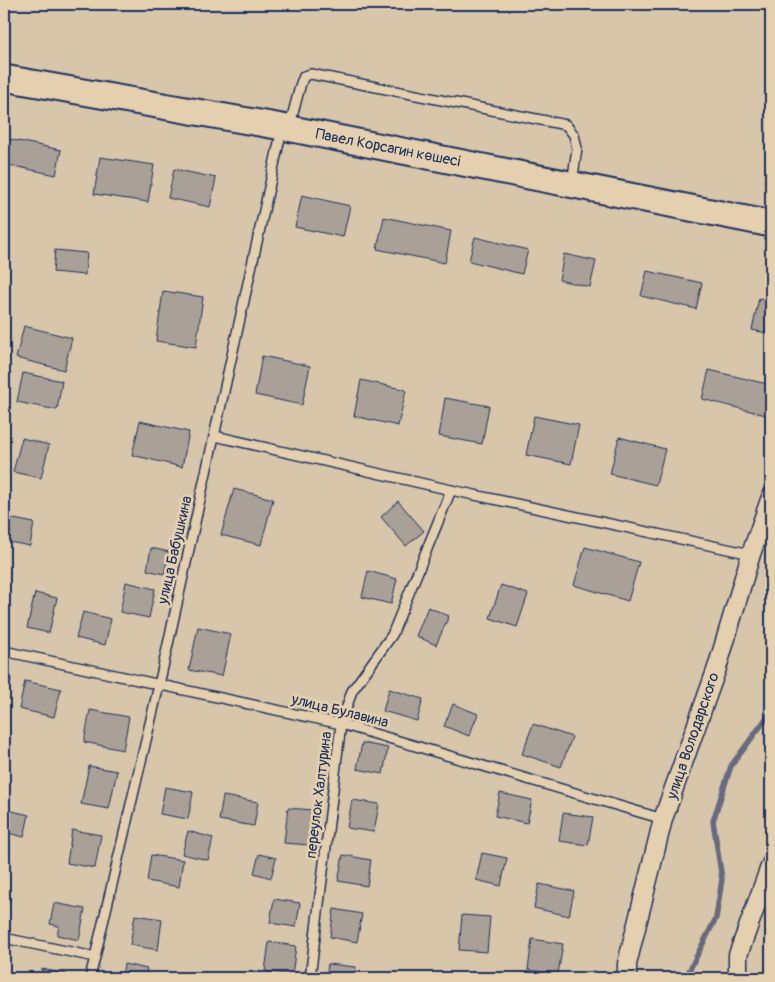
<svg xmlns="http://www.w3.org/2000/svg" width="775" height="982" viewBox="0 0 775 982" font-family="Pangolin,sans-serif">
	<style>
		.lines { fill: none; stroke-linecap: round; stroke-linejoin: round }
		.stream { stroke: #666b7d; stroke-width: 5.5 }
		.building { fill: #a9a197; stroke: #1b2f5e }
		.lane-casing { stroke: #1b2f5e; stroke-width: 12 }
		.street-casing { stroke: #1b2f5e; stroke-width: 21 }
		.secondary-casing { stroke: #1b2f5e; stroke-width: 29 }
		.lane { stroke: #e4d0af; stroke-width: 9 }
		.street { stroke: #e4d0af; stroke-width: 18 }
		.secondary { stroke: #e4d0af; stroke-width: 25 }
		.labels { text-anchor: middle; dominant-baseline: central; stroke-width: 5; stroke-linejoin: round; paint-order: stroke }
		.street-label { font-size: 15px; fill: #1b2f5e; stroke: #e4d0af }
	</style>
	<rect width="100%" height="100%" fill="#d8c6aa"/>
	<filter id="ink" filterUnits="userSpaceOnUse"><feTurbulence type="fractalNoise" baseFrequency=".02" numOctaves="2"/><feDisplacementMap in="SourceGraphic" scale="10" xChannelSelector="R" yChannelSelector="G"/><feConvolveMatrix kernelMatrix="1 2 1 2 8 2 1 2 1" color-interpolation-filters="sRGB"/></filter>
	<g filter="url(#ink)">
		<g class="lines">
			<!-- stream -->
			<path class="stream" d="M 688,978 L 688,973 L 716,918 L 722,879 L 713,821 L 731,766 L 771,712"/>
		</g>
		<!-- building -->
		<g class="building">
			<path d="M 4,138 L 61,150 L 56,175 L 4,164 Z"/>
			<path d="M 100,157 L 154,165 L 148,202 L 94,194 Z"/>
			<path d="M 174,169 L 216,178 L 210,207 L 168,198 Z"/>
			<path d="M 302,195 L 350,206 L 343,237 L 295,227 Z"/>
			<path d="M 384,217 L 451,231 L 445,263 L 377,249 Z"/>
			<path d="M 475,237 L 528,250 L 522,274 L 469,261 Z"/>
			<path d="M 55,250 L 87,253 L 85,275 L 53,272 Z"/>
			<path d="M 564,254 L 596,261 L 590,287 L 559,280 Z"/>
			<path d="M 647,271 L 702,283 L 696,309 L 641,296 Z"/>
			<path d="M 163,291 L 203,297 L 196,347 L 156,341 Z"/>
			<path d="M 759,298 L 771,301 L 771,334 L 752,330 Z"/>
			<path d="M 24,326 L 72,338 L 64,370 L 16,358 Z"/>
			<path d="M 262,356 L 310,366 L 302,405 L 255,395 Z"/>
			<path d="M 709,370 L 771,385 L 771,396 L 766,415 L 702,399 Z"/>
			<path d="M 23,373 L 62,381 L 57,410 L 17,402 Z"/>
			<path d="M 361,380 L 406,390 L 398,426 L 354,416 Z"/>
			<path d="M 445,398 L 489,406 L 482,444 L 439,436 Z"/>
			<path d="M 534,416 L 579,425 L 571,464 L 526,455 Z"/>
			<path d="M 140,421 L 189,432 L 182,467 L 132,455 Z"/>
			<path d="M 619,437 L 665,449 L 656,485 L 610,474 Z"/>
			<path d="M 22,438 L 49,445 L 41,478 L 13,472 Z"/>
			<path d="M 234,489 L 273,499 L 261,545 L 221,535 Z"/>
			<path d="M 398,501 L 424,531 L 406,546 L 381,517 Z"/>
			<path d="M 4,517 L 34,523 L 30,546 L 4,541 Z"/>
			<path d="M 585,547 L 639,562 L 628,601 L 574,585 Z"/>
			<path d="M 151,548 L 169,552 L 164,574 L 147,570 Z"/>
			<path d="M 368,571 L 397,579 L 391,604 L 362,597 Z"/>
			<path d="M 126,582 L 155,589 L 149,618 L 120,612 Z"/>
			<path d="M 501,585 L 528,594 L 517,627 L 490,618 Z"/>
			<path d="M 35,593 L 57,598 L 49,633 L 27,628 Z"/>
			<path d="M 428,607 L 449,616 L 436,645 L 416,636 Z"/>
			<path d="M 83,612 L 111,619 L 105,645 L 76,638 Z"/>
			<path d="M 198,627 L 231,634 L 222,676 L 189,670 Z"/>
			<path d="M 4,677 L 11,679 L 5,705 L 4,704 Z"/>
			<path d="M 25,681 L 61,689 L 54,717 L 19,709 Z"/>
			<path d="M 389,689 L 423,699 L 417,721 L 383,711 Z"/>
			<path d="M 453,704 L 478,714 L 469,736 L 444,726 Z"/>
			<path d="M 90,710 L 129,717 L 123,750 L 84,742 Z"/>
			<path d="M 533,724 L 572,737 L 561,767 L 522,754 Z"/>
			<path d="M 362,743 L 388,748 L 383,774 L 357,769 Z"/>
			<path d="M 89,766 L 117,771 L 109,809 L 81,804 Z"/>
			<path d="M 165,787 L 193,792 L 188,819 L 160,814 Z"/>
			<path d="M 500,793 L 532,800 L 527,823 L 495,816 Z"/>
			<path d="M 223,796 L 258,802 L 254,826 L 219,820 Z"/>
			<path d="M 352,800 L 379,804 L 374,832 L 347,828 Z"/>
			<path d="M 288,808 L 313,810 L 309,845 L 284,843 Z"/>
			<path d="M 4,809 L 29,815 L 24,837 L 4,832 Z"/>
			<path d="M 563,813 L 593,817 L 588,845 L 559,841 Z"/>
			<path d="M 72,830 L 101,835 L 95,868 L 67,863 Z"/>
			<path d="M 188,831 L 213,838 L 208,860 L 182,854 Z"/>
			<path d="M 482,853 L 507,858 L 501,886 L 476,880 Z"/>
			<path d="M 259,854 L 276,858 L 271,878 L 254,873 Z"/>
			<path d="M 151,855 L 183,860 L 179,887 L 147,881 Z"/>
			<path d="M 343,855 L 371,860 L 367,886 L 338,881 Z"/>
			<path d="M 539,884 L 574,891 L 569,916 L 534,908 Z"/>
			<path d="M 4,896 L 10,898 L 6,920 L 4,920 Z"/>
			<path d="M 274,899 L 300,903 L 296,927 L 270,923 Z"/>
			<path d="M 54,903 L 85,909 L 79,940 L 57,935 L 59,926 L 50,924 Z"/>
			<path d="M 334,909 L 362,914 L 357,942 L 330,937 Z"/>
			<path d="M 135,915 L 162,919 L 158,950 L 130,945 Z"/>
			<path d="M 462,915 L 490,917 L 487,952 L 459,950 Z"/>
			<path d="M 532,939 L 563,944 L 558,974 L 528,970 Z"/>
			<path d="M 269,942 L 296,946 L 292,975 L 265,971 Z"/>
			<path d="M 124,964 L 147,969 L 145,978 L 122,978 Z"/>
			<path d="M 328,964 L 356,967 L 355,978 L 326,978 Z"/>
			<path d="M 42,969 L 67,974 L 66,978 L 40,978 Z"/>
			<path d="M 457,976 L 484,978 L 457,978 Z"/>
		</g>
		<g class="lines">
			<defs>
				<g id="lane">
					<path d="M 289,128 L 301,83 L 304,76 L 311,74 L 566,125 L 574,135 L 577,148 L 572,184"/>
					<path d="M 215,436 L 451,490 L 751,554"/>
					<path d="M 4,651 L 341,724 L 663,819"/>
					<path d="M 4,938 L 95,957"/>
					<path d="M 90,978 L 159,685 L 282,129"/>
					<path d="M 310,978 L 341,724 L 352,691 L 392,635 L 451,490"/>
				</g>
				<g id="street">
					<path d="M 627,978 L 627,964 L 663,819 L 717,668 L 751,554 L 771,497"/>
					<path d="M 738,978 L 738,955 L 771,864"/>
				</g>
				<path id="secondary" d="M 4,78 L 282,127 L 771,224"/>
			</defs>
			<!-- lane casing -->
			<use href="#lane" class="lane-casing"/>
			<!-- street casing -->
			<use href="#street" class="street-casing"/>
			<!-- secondary casing -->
			<use href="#secondary" class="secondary-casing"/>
			<!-- lane -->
			<use href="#lane" class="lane"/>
			<!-- street -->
			<use href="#street" class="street"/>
			<!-- secondary -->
			<use href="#secondary" class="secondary"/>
		</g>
	</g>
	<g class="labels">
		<!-- street labels -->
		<g class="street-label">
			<text transform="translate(388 148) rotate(11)">Павел Корсагин көшесі</text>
			<text transform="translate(175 550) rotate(-77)">улица Бабушкина</text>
			<text transform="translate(340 711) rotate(14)">улица Булавина</text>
			<text transform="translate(693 736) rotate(-71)">улица Володарского</text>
			<text transform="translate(319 795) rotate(-83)">переулок Халтурина</text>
		</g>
	</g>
	<!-- margin -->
	<rect width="775" height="982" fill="none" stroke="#e4d0af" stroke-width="20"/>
	<rect x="10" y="10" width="755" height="962" fill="none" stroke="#1b2f5e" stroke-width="2" filter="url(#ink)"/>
</svg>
